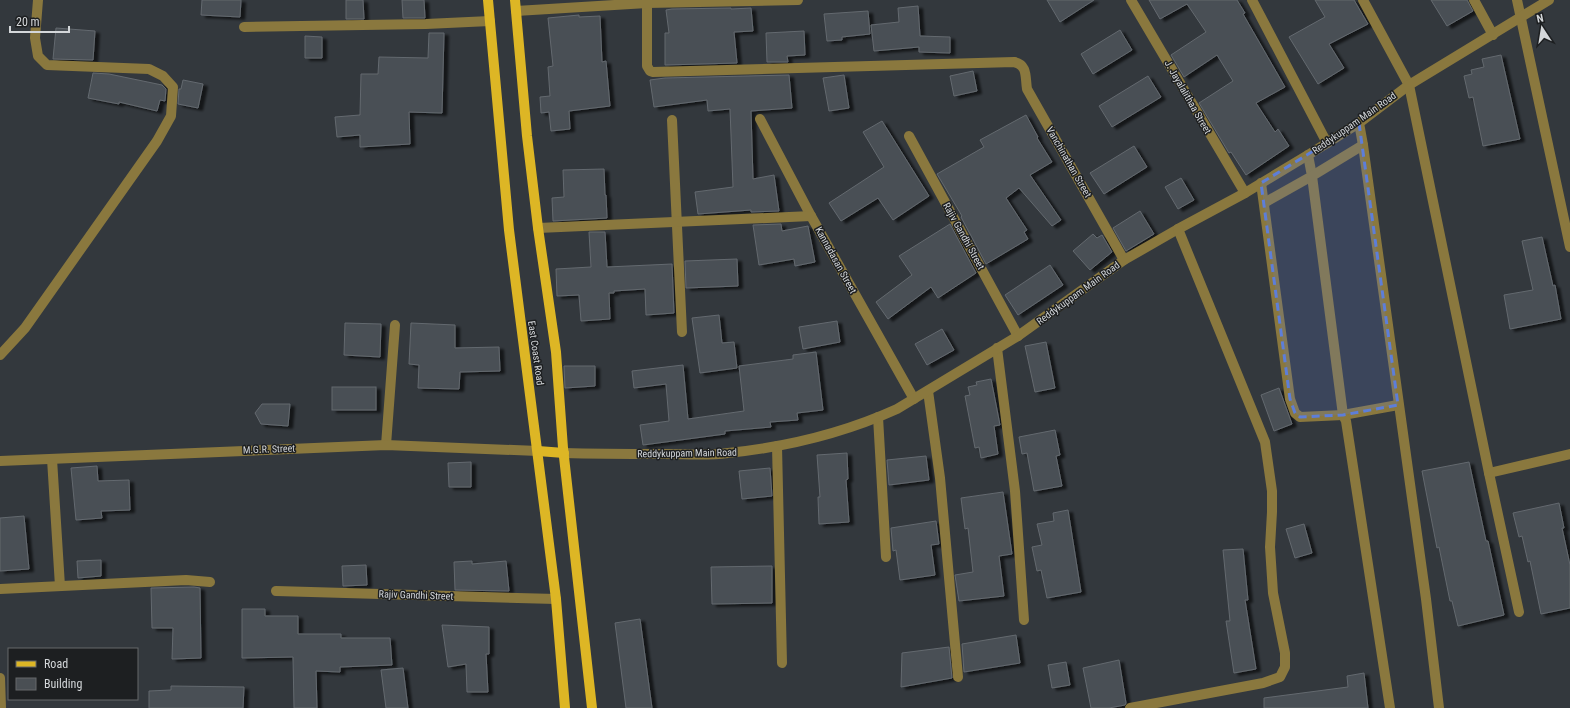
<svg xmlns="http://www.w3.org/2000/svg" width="1570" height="708" viewBox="0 0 1570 708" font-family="'Roboto Condensed',sans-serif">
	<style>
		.building { fill: #4a4f54; stroke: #63696f; filter: url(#shadow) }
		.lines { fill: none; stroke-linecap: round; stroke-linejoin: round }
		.minor { stroke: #8a783e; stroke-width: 10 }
		.major { stroke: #ddb625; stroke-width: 10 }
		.marked { fill: #5d7ed9; fill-opacity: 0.2; stroke: #5d7ed9; stroke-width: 3; stroke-dasharray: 8 5; stroke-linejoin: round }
		.labels { text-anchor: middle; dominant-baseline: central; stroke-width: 3; stroke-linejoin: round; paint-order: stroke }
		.street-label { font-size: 10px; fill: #d4d7da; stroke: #1d1f21 }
	</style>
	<defs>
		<filter id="shadow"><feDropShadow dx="4.5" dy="2.5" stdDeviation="1" flood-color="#0009"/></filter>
	</defs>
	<rect width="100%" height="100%" fill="#33383d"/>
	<!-- building -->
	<g class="building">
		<path d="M 202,0 L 241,0 L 240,17 L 201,15 Z"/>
		<path d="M 346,0 L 363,0 L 364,19 L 346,19 Z"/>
		<path d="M 402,0 L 424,0 L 425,18 L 403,18 Z"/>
		<path d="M 1047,0 L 1094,0 L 1060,22 Z"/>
		<path d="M 1149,0 L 1237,0 L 1245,13 L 1243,14 L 1285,87 L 1256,103 L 1275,132 L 1278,129 L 1289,146 L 1246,175 L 1231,152 L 1229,153 L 1199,103 L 1233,81 L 1217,55 L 1184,77 L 1171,55 L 1206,32 L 1187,4 L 1160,19 Z"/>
		<path d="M 1315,0 L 1354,0 L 1368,24 L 1329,44 L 1344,68 L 1318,84 L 1289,37 L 1325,17 Z"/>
		<path d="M 1431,0 L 1467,0 L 1473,11 L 1447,26 Z"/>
		<path d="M 918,6 L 920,36 L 950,37 L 950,53 L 919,52 L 919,47 L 874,51 L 871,25 L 899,22 L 898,8 Z"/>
		<path d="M 731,8 L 731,9 L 751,8 L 753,31 L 734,32 L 737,63 L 665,65 L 665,33 L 669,33 L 666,10 L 672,9 Z"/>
		<path d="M 868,11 L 870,34 L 842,37 L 842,40 L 827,41 L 824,14 Z"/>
		<path d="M 579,15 L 579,17 L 600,16 L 602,62 L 606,61 L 610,106 L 569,111 L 570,129 L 551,131 L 549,112 L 541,113 L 540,97 L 550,96 L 548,67 L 553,66 L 548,18 Z"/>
		<path d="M 56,28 L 95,31 L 93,60 L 53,59 Z"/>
		<path d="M 1120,30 L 1132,50 L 1093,74 L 1081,54 Z"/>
		<path d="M 804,31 L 805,55 L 787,56 L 788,62 L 767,62 L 766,33 Z"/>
		<path d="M 429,33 L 444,33 L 442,113 L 409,112 L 410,144 L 360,147 L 360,135 L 337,137 L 335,117 L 360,115 L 361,74 L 378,74 L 379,57 L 428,58 Z"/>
		<path d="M 305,36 L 322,37 L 322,58 L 305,58 Z"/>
		<path d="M 1501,55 L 1520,139 L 1483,146 L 1473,97 L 1469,98 L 1464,76 L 1472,74 L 1471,70 L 1484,67 L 1482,59 Z"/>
		<path d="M 973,71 L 977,91 L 954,96 L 950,76 Z"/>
		<path d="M 93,73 L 109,74 L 162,85 L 166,89 L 165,101 L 160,100 L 157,111 L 119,102 L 119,104 L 88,98 Z"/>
		<path d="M 789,75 L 792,108 L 751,111 L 753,179 L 774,175 L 779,211 L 751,212 L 751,210 L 698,214 L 695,192 L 733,187 L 730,109 L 708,111 L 707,100 L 654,107 L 650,80 L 665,78 Z"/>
		<path d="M 844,75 L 849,108 L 829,111 L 823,78 Z"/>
		<path d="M 1148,76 L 1161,97 L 1112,127 L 1099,106 Z"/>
		<path d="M 183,80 L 203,84 L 198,108 L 178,104 L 179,89 L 181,89 Z"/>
		<path d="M 1026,115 L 1038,137 L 1037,138 L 1052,162 L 1030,175 L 1061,220 L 1052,226 L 1019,188 L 1006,198 L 1027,230 L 1024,232 L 1028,239 L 986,264 L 961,217 L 962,216 L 937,174 L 984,147 L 980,140 Z"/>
		<path d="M 882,121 L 929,196 L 893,220 L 878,198 L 841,221 L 829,203 L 884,167 L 863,132 Z"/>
		<path d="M 1134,146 L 1147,167 L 1104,194 L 1090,173 Z"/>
		<path d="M 604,169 L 605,195 L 606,195 L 607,218 L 553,221 L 552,198 L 564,197 L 563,170 Z"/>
		<path d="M 1181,178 L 1194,200 L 1178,209 L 1165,187 Z"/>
		<path d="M 1140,211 L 1154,234 L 1126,251 L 1113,228 Z"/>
		<path d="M 781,224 L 782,231 L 808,226 L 815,262 L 795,266 L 794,259 L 759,265 L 753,225 Z"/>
		<path d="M 950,224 L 976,273 L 938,298 L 931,287 L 888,319 L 876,302 L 912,275 L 899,256 Z"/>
		<path d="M 589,232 L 605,232 L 607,267 L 672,264 L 674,313 L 646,315 L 645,289 L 614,291 L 614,293 L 609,293 L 610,319 L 581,321 L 579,295 L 557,296 L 556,269 L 591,267 Z"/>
		<path d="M 1093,234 L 1097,238 L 1102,235 L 1112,252 L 1090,270 L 1073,251 Z"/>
		<path d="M 1542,237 L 1553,286 L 1555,285 L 1561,319 L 1510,329 L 1504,295 L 1533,290 L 1522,241 Z"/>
		<path d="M 737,259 L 738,286 L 686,288 L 685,261 Z"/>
		<path d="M 1050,265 L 1063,285 L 1018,315 L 1005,295 Z"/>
		<path d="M 719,315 L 722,343 L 734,342 L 737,368 L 700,373 L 692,318 Z"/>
		<path d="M 837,321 L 840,342 L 803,349 L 799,327 Z"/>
		<path d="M 345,323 L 381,324 L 380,357 L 344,355 Z"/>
		<path d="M 411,323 L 455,325 L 455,348 L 499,347 L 500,371 L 460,372 L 459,389 L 418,388 L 419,365 L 409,364 Z"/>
		<path d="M 942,329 L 954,350 L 927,365 L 915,344 Z"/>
		<path d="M 1046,342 L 1055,388 L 1035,392 L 1025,346 Z"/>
		<path d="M 816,352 L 823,410 L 797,413 L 798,420 L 770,422 L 771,427 L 725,431 L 725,434 L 643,445 L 640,425 L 669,421 L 666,384 L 634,388 L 632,371 L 683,365 L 688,419 L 744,411 L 739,366 L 793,359 L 793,355 Z"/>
		<path d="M 564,366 L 595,366 L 595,386 L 565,388 Z"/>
		<path d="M 991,379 L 1000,425 L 994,426 L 998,454 L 981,458 L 979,447 L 975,448 L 965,396 L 970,395 L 968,387 L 977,385 L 976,382 Z"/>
		<rect x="332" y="387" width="44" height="23"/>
		<path d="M 1279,388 L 1292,424 L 1274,431 L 1261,395 Z"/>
		<path d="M 262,404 L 290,404 L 288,426 L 261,424 L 255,413 Z"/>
		<path d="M 1055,430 L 1060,455 L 1056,456 L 1062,486 L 1034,491 L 1027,453 L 1022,454 L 1019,437 Z"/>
		<path d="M 847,453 L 848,479 L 846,480 L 849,522 L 819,524 L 818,497 L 820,497 L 817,455 Z"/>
		<path d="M 926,456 L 929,480 L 889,485 L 887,460 Z"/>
		<path d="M 471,462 L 471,487 L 449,487 L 448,463 Z"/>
		<path d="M 1469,462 L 1486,541 L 1488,541 L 1504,615 L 1458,626 L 1452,601 L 1450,601 L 1439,547 L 1437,548 L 1422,471 Z"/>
		<path d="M 97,466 L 98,481 L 129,480 L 130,510 L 101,511 L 102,518 L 76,520 L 71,468 Z"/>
		<path d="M 770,468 L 772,496 L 742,499 L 739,471 Z"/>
		<path d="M 1003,492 L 1012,554 L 999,556 L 1004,596 L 959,601 L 955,575 L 973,572 L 968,528 L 965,529 L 961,498 Z"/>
		<path d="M 1559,503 L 1564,528 L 1562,528 L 1570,565 L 1570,608 L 1541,614 L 1530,561 L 1528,562 L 1522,536 L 1519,537 L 1513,513 Z"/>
		<path d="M 1068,510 L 1081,592 L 1047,598 L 1041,570 L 1037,571 L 1032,547 L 1042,545 L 1037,524 L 1054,521 L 1053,513 Z"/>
		<path d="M 24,516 L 29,569 L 0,571 L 0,518 Z"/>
		<path d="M 936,521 L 939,544 L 931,545 L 935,575 L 900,580 L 896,550 L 893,551 L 891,528 Z"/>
		<path d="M 1304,524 L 1312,553 L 1295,558 L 1286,529 Z"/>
		<path d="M 1243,549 L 1248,600 L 1245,600 L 1256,669 L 1234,673 L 1226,621 L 1230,621 L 1223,550 Z"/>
		<path d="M 101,560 L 101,576 L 78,578 L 77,561 Z"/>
		<path d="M 472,561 L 472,564 L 506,561 L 509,591 L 455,590 L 454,562 Z"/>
		<path d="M 366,565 L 367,585 L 343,586 L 342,566 Z"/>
		<path d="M 772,566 L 772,603 L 712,604 L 711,567 Z"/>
		<path d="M 194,587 L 200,588 L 201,658 L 172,659 L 173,628 L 152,628 L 151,588 Z"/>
		<path d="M 242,609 L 265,609 L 265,616 L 298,616 L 298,634 L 341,634 L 341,638 L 390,638 L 392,665 L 340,667 L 340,672 L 316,671 L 317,708 L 294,708 L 293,657 L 242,658 Z"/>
		<path d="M 640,619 L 652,708 L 626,708 L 615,623 Z"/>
		<path d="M 442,625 L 489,627 L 489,654 L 486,654 L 488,692 L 467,692 L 466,664 L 448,667 Z"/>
		<path d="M 1016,635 L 1020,663 L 964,672 L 962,644 Z"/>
		<path d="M 949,647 L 952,678 L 901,687 L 902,653 Z"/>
		<path d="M 1119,660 L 1126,703 L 1125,705 L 1109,708 L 1091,708 L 1083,668 Z"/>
		<path d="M 1066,662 L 1070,685 L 1052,688 L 1048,665 Z"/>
		<path d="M 403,668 L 408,708 L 386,708 L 381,670 Z"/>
		<path d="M 1364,673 L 1368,708 L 1264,708 L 1264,698 L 1348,687 L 1347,676 Z"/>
		<path d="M 171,686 L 244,687 L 243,708 L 149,708 L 149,691 L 171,690 Z"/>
	</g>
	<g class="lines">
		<!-- minor -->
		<g class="minor">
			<path d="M 647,0 L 647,66 L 650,71 L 653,72 L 1014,62 C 1028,65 1025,77 1027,89 L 1124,260"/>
			<path d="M 1131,0 L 1245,193"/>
			<path d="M 1252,0 L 1327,143"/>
			<path d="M 1363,0 L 1409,85 L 1489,473 L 1519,612"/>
			<path d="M 1474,0 L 1493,35"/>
			<path d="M 1517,0 L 1570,247"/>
			<path d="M 516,11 L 647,3 L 798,0"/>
			<path d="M 244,27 L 426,24 L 490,21"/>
			<path d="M 760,119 L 811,216 L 914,399"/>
			<path d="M 672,120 L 682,332"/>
			<path d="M 1359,123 L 1363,145"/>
			<path d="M 909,136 L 1018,336"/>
			<path d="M 1261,183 L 1290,399 L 1295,413 L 1300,417 L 1343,415 L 1398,405"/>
			<path d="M 1264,203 L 1312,176 L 1308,155"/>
			<path d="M 538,228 L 811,216"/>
			<path d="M 997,348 L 1015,491 L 1024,620"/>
			<path d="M 0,355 L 25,328 L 157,141 L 171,116 L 173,87 L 163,76 L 149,69 L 47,65 L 38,56 L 35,38 L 38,0"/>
			<path d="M 928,391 L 940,478 L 958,677"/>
			<path d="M 878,417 L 886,557"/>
			<path d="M 386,445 L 395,325"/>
			<path d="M 777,446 L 782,663"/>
			<path d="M 564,453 C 598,454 631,454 664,454 C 685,454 707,456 728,453 C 786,447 844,433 897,409 L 1018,336 L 1124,260 L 1178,229 L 1245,193 L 1308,155 L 1359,123 L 1409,85 L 1549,0"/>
			<path d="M 52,459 L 60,586"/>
			<path d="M 0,461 L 386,445 L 538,451"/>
			<path d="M 1489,473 L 1570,454"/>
			<path d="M 0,589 L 186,580 L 210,582"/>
			<path d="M 276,591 L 556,599"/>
			<path d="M 0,678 L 1,708"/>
			<path d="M 1130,708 L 1263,683 L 1280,677 L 1285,667 L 1285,653 L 1273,593 L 1270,547 L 1272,512 L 1272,491 L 1265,442 L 1178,229"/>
			<path d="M 1390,708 L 1346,421 L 1343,415 L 1312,176 L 1363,145 L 1426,599 L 1439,708"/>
		</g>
		<!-- major -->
		<g class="major">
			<path d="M 488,0 L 509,230 L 556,599 L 565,708"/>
			<path d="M 515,0 L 527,136 L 538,228 L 556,352 L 563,448 L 592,708"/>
			<path d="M 538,451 L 564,453"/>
		</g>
	</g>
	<!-- marked area -->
	<path class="marked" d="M 1359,123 L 1398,405 L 1343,415 L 1300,417 L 1295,413 L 1290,399 L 1261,183 Z"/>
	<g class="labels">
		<!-- street labels -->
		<g class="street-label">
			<text transform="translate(1188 97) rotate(60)">J. Jayalalithaa Street</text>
			<text transform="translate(1354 123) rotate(-35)">Reddykuppam Main Road</text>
			<text transform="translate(1069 162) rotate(60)">Vanchinathan Street</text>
			<text transform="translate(964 236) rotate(61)">Rajiv Gandhi Street</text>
			<text transform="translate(836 260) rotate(61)">Kannadasan Street</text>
			<text transform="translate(1078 293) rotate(-36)">Reddykuppam Main Road</text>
			<text transform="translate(536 353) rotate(82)">East Coast Road</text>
			<text transform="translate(269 449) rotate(-2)">M.G.R. Street</text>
			<text transform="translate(687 453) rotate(-1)">Reddykuppam Main Road</text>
			<text transform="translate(416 595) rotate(2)">Rajiv Gandhi Street</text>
		</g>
	</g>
	<!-- legend -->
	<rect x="8" y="648" width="130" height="52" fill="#1d1f21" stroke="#66696b"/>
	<rect x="16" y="661" width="20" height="6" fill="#ddb625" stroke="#66696b"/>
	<text x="44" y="668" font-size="12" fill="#d4d7da">Road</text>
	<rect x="16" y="678" width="20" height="12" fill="#4a4f54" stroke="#66696b"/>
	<text x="44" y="688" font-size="12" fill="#d4d7da">Building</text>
	<!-- north arrow -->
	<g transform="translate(1542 28) rotate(348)" stroke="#1d1f21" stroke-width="3" paint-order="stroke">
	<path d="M0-3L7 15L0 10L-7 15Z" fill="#d4d7da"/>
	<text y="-6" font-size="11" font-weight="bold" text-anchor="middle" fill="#d4d7da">N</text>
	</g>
	<!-- scale -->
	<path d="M10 26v6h59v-6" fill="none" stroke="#d4d7da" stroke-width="2"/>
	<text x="16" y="26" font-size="12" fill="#d4d7da" stroke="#1d1f21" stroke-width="3" paint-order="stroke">20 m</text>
</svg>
